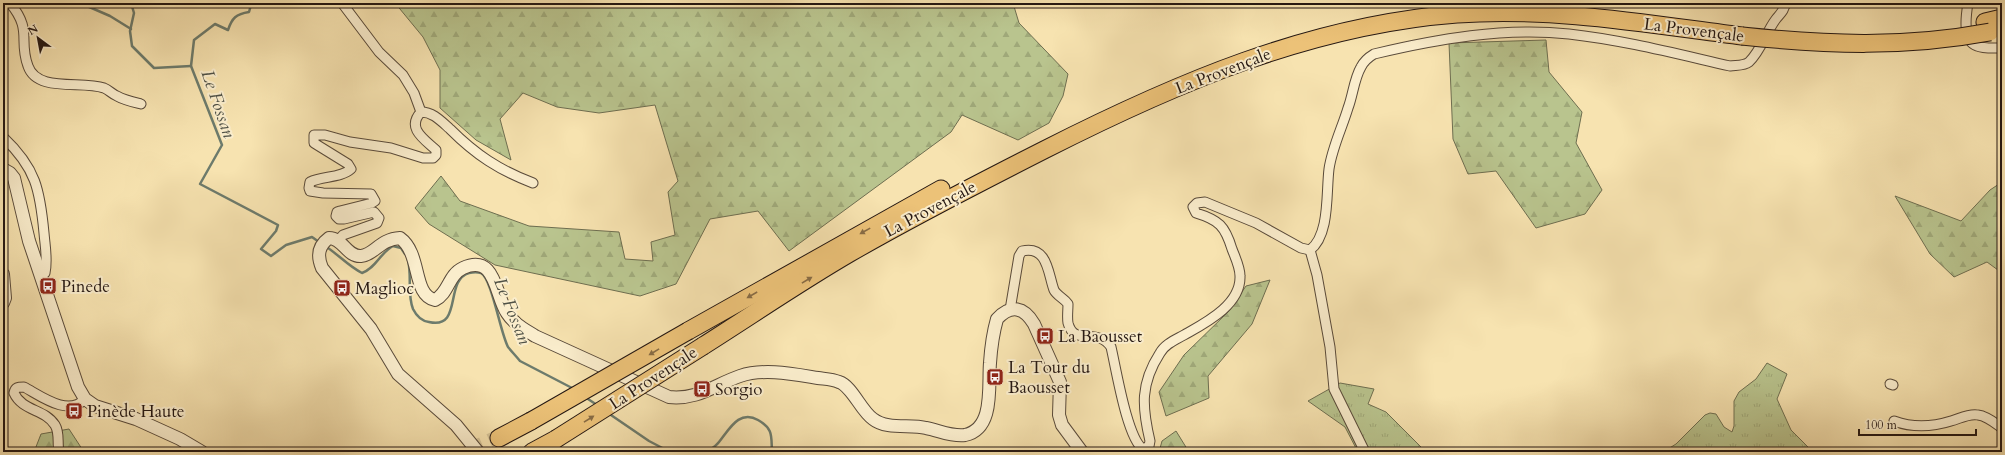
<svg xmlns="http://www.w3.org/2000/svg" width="2005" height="455" viewBox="0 0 2005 455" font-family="Cardo,serif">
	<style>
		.grass { fill: url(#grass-tufts); stroke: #6e6e50 }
		.forest { fill: url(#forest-firs); stroke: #6e6e50 }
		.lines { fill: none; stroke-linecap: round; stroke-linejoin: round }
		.stream { stroke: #6d7b6c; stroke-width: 2.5 }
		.motorway-tunnel { stroke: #d7c498; stroke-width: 17; stroke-dasharray: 17 8; stroke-linecap: butt }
		.minor-casing { stroke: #594a3a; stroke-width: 11 }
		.tertiary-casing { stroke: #594a3a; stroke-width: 14 }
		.motorway-casing { stroke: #241712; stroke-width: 19 }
		.minor { stroke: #faedcc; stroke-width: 9 }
		.tertiary { stroke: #faedcc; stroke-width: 12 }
		.motorway { stroke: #ecc278; stroke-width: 17 }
		.motorway-bridge-casing { stroke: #241712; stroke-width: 19; stroke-linecap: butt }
		.motorway-bridge { stroke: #ecc278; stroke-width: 17 }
		.oneway { fill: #886c45 }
		.labels { text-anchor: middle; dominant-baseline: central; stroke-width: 4; stroke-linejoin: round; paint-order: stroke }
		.street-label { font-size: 17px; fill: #241712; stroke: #faedcc }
		.poi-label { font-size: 17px; fill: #241712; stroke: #faedcc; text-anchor: start }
		.water-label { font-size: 18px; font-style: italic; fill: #4f5146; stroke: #faedcc }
	</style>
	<defs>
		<pattern id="grass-tufts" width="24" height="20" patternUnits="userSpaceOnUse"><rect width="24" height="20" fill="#b9c48e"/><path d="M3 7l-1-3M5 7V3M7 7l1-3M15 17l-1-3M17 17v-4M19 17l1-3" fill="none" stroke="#9fa879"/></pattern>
		<pattern id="forest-firs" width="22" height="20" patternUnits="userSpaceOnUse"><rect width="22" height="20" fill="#b9c48e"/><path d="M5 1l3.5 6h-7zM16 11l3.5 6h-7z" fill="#9fa879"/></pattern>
	</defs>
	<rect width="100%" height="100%" fill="#f7e3b0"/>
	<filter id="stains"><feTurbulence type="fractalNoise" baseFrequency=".005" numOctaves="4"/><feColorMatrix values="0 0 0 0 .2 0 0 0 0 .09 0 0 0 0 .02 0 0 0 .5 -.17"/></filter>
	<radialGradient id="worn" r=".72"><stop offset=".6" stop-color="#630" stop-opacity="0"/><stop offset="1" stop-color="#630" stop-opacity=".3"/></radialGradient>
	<!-- grass -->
	<g class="grass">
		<path d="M 1767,363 L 1787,374 L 1777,399 L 1791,430 L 1813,452 L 1663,452 L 1676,444 L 1705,415 L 1710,413 L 1716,414 L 1724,427 L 1732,432 L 1734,426 L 1734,401 L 1739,392 L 1756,379 Z"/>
		<path d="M 1340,383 L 1374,389 L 1368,404 L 1386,412 L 1426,452 L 1358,452 L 1345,427 L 1308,401 Z"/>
	</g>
	<!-- forest -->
	<g class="forest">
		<path d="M 395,3 L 1013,3 L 1019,23 L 1068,74 L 1063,96 L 1049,123 L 1018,140 L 962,115 L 951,132 L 789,251 L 758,211 L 710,219 L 676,284 L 640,296 L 495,265 L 429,224 L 415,208 L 441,176 L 460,201 L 529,226 L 619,232 L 625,259 L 653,261 L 651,242 L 675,235 L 668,192 L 678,181 L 655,105 L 599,113 L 557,107 L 523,93 L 500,119 L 511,160 L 476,140 L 440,108 L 440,70 L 423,37 Z"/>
		<path d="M 1546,40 L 1549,72 L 1582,112 L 1576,143 L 1602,190 L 1585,214 L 1536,228 L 1496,171 L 1468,174 L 1453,139 L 1449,43 Z"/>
		<path d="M 2002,182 L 2002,273 L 1987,262 L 1954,277 L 1930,254 L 1895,196 L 1961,221 L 1990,190 Z"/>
		<path d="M 1270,280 L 1252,324 L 1208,376 L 1209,398 L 1166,416 L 1159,392 L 1184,355 L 1228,312 L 1246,286 Z"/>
		<path d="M 69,429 L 84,452 L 34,452 L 41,434 Z"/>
		<path d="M 1176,431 L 1189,452 L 1159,452 L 1162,441 Z"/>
	</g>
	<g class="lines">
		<!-- stream -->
		<g class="stream">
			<path d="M 85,3 L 87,6 L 110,16 L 131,29"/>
			<path d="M 131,3 L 134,13 L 130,31 L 132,46 L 154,68 L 191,66"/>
			<path d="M 255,3 L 251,5 L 249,12 C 236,14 232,18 228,30 L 215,24 L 194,40 L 191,66 L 222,145 L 200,184 L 278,225 L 276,231 L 261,249 L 271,256 L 286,245 L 312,237 L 319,242"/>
			<path d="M 325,246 C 338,254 348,266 362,273 C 376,268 380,253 393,246 L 401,248 L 405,254"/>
			<path d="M 408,260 C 412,276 407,294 413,309 C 416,315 421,321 429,322 C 463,330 444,280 469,273 C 473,272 478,272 481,273 C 492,279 500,332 508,347 C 512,352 516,356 520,361 L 574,389"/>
			<path d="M 585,397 L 597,405"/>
			<path d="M 608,413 L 649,441 L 670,452"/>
			<path d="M 707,452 C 711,449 716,446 719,442 C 729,430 739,409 758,420 C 774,429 771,437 772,452"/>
		</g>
		<!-- motorway-tunnel -->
		<path class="motorway-tunnel" d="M 467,452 L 499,438"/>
		<defs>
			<g id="minor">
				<path d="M 10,3 C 33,31 18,39 28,66 C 37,93 82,80 104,88 C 109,90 112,94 117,96 C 124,100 133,102 141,104"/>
				<path d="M 342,3 L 379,52 L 403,75 L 414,93 L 421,112"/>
				<path d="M 1968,3 C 1966,15 1962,41 1977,46 C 1984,49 1995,48 2002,48"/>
				<path d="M 3,137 C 36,168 40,190 44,233 C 45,246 48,260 45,273 L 41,276"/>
				<path d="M 338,241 L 343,235 L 377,223 L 379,218 L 374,212 L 344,219 L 339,219 L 336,216 L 337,212 L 340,211 L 372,203 L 375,201 L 371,194 L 323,193 L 310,191 L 309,188 L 310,182 C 322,176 341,178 351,169 L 348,164 L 314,143 L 314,135 L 325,135 L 350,142 L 391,148 L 423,158 L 433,158 L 436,155 L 436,150 C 424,139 406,128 421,112 C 433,112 441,121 450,129 C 476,155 499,170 533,183"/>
				<path d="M 1310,250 C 1330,235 1326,193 1329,169 C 1332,148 1342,128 1348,108 C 1353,95 1354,79 1361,67 C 1364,61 1369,57 1374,54 C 1437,39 1504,27 1569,34 C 1623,40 1677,54 1730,66 C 1736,65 1744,66 1749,62 C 1761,51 1766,32 1776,19 C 1780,14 1785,10 1785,3"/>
				<path d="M 1310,250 L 1317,275 L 1330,347 L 1334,389 L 1365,452"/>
				<path d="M 1010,310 L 1019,256 L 1022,251 C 1048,245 1048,274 1054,290 C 1057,296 1064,298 1068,304 C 1068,310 1067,317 1068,323 C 1074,347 1098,327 1111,347 C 1116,368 1127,438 1143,449 L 1149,446 L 1150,441 C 1142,407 1140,384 1160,353 C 1165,344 1175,340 1184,335 C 1205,323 1241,305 1240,276 C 1240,267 1235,257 1232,249 C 1225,226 1219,220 1196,213 L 1193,207 L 1197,203 L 1205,202 L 1256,223 L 1301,248 L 1310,250"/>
				<path d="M 1890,384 L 1893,385"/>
				<path d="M 1894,421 C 1913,428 1932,427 1951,421 C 1959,419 1969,413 1978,415 C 1987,416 1995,423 2002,428"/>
				<path d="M 59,452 C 57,443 60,433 55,425 C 45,409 22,411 14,393 C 15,387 18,387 24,387 C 41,396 68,417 85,399"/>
			</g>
			<g id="tertiary">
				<path d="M 3,169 L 10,173 L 14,178 L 29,241 L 78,387 L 85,399 L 95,406 L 136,419 L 180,439 L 202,452"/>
				<path d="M 3,274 L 5,298 L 3,303"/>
				<path d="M 478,452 L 456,425 L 398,374 L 371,329 L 322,268 C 317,256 318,246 329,238 C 343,238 347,257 361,256 C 374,255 380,239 400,238 C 422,254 412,295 435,300 C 449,293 448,275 463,268 C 496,253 495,295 507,313 C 514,324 524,329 535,336 L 669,397 C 698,400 714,385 740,376 C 764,368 793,374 818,378 C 825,379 832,379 839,382 C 852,386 861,411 873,419 C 887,430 910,424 926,428 C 938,430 952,437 965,435 C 995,429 988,385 990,363 C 991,348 993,333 997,319 C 1011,304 1024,307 1034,324 L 1060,382 L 1059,415 L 1062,425 L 1082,452"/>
			</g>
			<g id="motorway">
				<path d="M 1985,22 L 2002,18"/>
				<path d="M 688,331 L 941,189"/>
				<path d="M 703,346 C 752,315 800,282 850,253 C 914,216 979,183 1044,150 C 1174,84 1310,25 1457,14 C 1552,7 1648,24 1742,36"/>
				<path d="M 499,438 L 531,421"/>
				<path d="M 532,452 L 556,439"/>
			</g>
		</defs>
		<!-- minor casing -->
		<use href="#minor" class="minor-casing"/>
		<!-- tertiary casing -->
		<use href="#tertiary" class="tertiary-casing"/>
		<!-- motorway casing -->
		<use href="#motorway" class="motorway-casing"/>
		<!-- minor -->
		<use href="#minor" class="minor"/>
		<!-- tertiary -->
		<use href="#tertiary" class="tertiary"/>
		<!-- motorway -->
		<use href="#motorway" class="motorway"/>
		<defs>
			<g id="motorway-bridge">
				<path d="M 1742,36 C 1828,45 1904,48 1990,32"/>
				<path d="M 531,421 L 688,331"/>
				<path d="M 556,439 L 703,346"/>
			</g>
		</defs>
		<!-- motorway-bridge casing -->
		<use href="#motorway-bridge" class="motorway-bridge-casing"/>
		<!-- motorway-bridge -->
		<use href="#motorway-bridge" class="motorway-bridge"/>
	</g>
	<!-- one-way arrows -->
	<defs><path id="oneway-solid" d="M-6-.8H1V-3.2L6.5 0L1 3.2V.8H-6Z"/></defs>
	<g class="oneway">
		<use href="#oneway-solid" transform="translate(865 231) rotate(151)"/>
		<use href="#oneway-solid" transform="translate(807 280) rotate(-31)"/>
		<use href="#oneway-solid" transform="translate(752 295) rotate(150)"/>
		<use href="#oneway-solid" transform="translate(654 352) rotate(149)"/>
		<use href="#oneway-solid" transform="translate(589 419) rotate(-32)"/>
	</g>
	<!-- icons -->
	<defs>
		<symbol id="bus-square" viewBox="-11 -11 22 22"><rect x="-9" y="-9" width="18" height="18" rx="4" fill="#8f2418" stroke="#faedcc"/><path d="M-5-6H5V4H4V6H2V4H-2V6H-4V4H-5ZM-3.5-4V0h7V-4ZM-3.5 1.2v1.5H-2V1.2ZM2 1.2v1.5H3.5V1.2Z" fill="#fff"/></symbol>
	</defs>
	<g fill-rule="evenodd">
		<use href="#bus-square" x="38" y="276" width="20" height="20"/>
		<use href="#bus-square" x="332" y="278" width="20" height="20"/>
		<use href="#bus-square" x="1035" y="326" width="20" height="20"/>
		<use href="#bus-square" x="985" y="367" width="20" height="20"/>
		<use href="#bus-square" x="692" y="379" width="20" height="20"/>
		<use href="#bus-square" x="64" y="401" width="20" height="20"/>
	</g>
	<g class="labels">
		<!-- street labels -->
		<g class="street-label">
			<text transform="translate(1694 30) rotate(7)">La Provençale</text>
			<text transform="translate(1223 71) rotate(-21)">La Provençale</text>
			<text transform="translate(930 209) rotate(-28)">La Provençale</text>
			<text transform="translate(653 378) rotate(-33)">La Provençale</text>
		</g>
		<!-- poi labels -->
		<g class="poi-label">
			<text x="61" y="286">Pinede</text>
			<text x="355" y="288">Maglioc</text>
			<text x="1058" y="336">La Baousset</text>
			<text x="1008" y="367">La Tour du<tspan x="1008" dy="20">Baousset</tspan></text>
			<text x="715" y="389">Sorgio</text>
			<text x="87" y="411">Pinède Haute</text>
		</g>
		<!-- water labels -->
		<g class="water-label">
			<text transform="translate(218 104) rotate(71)">Le Fossan</text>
			<text transform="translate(512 311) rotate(68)">Le Fossan</text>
		</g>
	</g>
	<!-- margin -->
	<rect width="2005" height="455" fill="none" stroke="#f7e3b0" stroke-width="16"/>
	<rect x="4" y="4" width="1997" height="447" fill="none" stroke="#241712" stroke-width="2"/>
	<rect x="8" y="8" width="1989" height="439" fill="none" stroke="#241712"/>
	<!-- north arrow -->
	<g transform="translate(38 38) rotate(328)" stroke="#faedcc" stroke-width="3" paint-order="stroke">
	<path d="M0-3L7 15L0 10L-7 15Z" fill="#241712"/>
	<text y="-6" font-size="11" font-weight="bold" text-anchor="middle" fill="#241712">N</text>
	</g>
	<!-- scale -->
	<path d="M1859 429v6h117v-6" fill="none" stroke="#241712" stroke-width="2"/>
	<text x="1865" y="429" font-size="12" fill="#241712" stroke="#faedcc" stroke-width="3" paint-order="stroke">100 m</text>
	<rect width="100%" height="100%" filter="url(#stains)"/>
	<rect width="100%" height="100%" fill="url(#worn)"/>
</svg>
